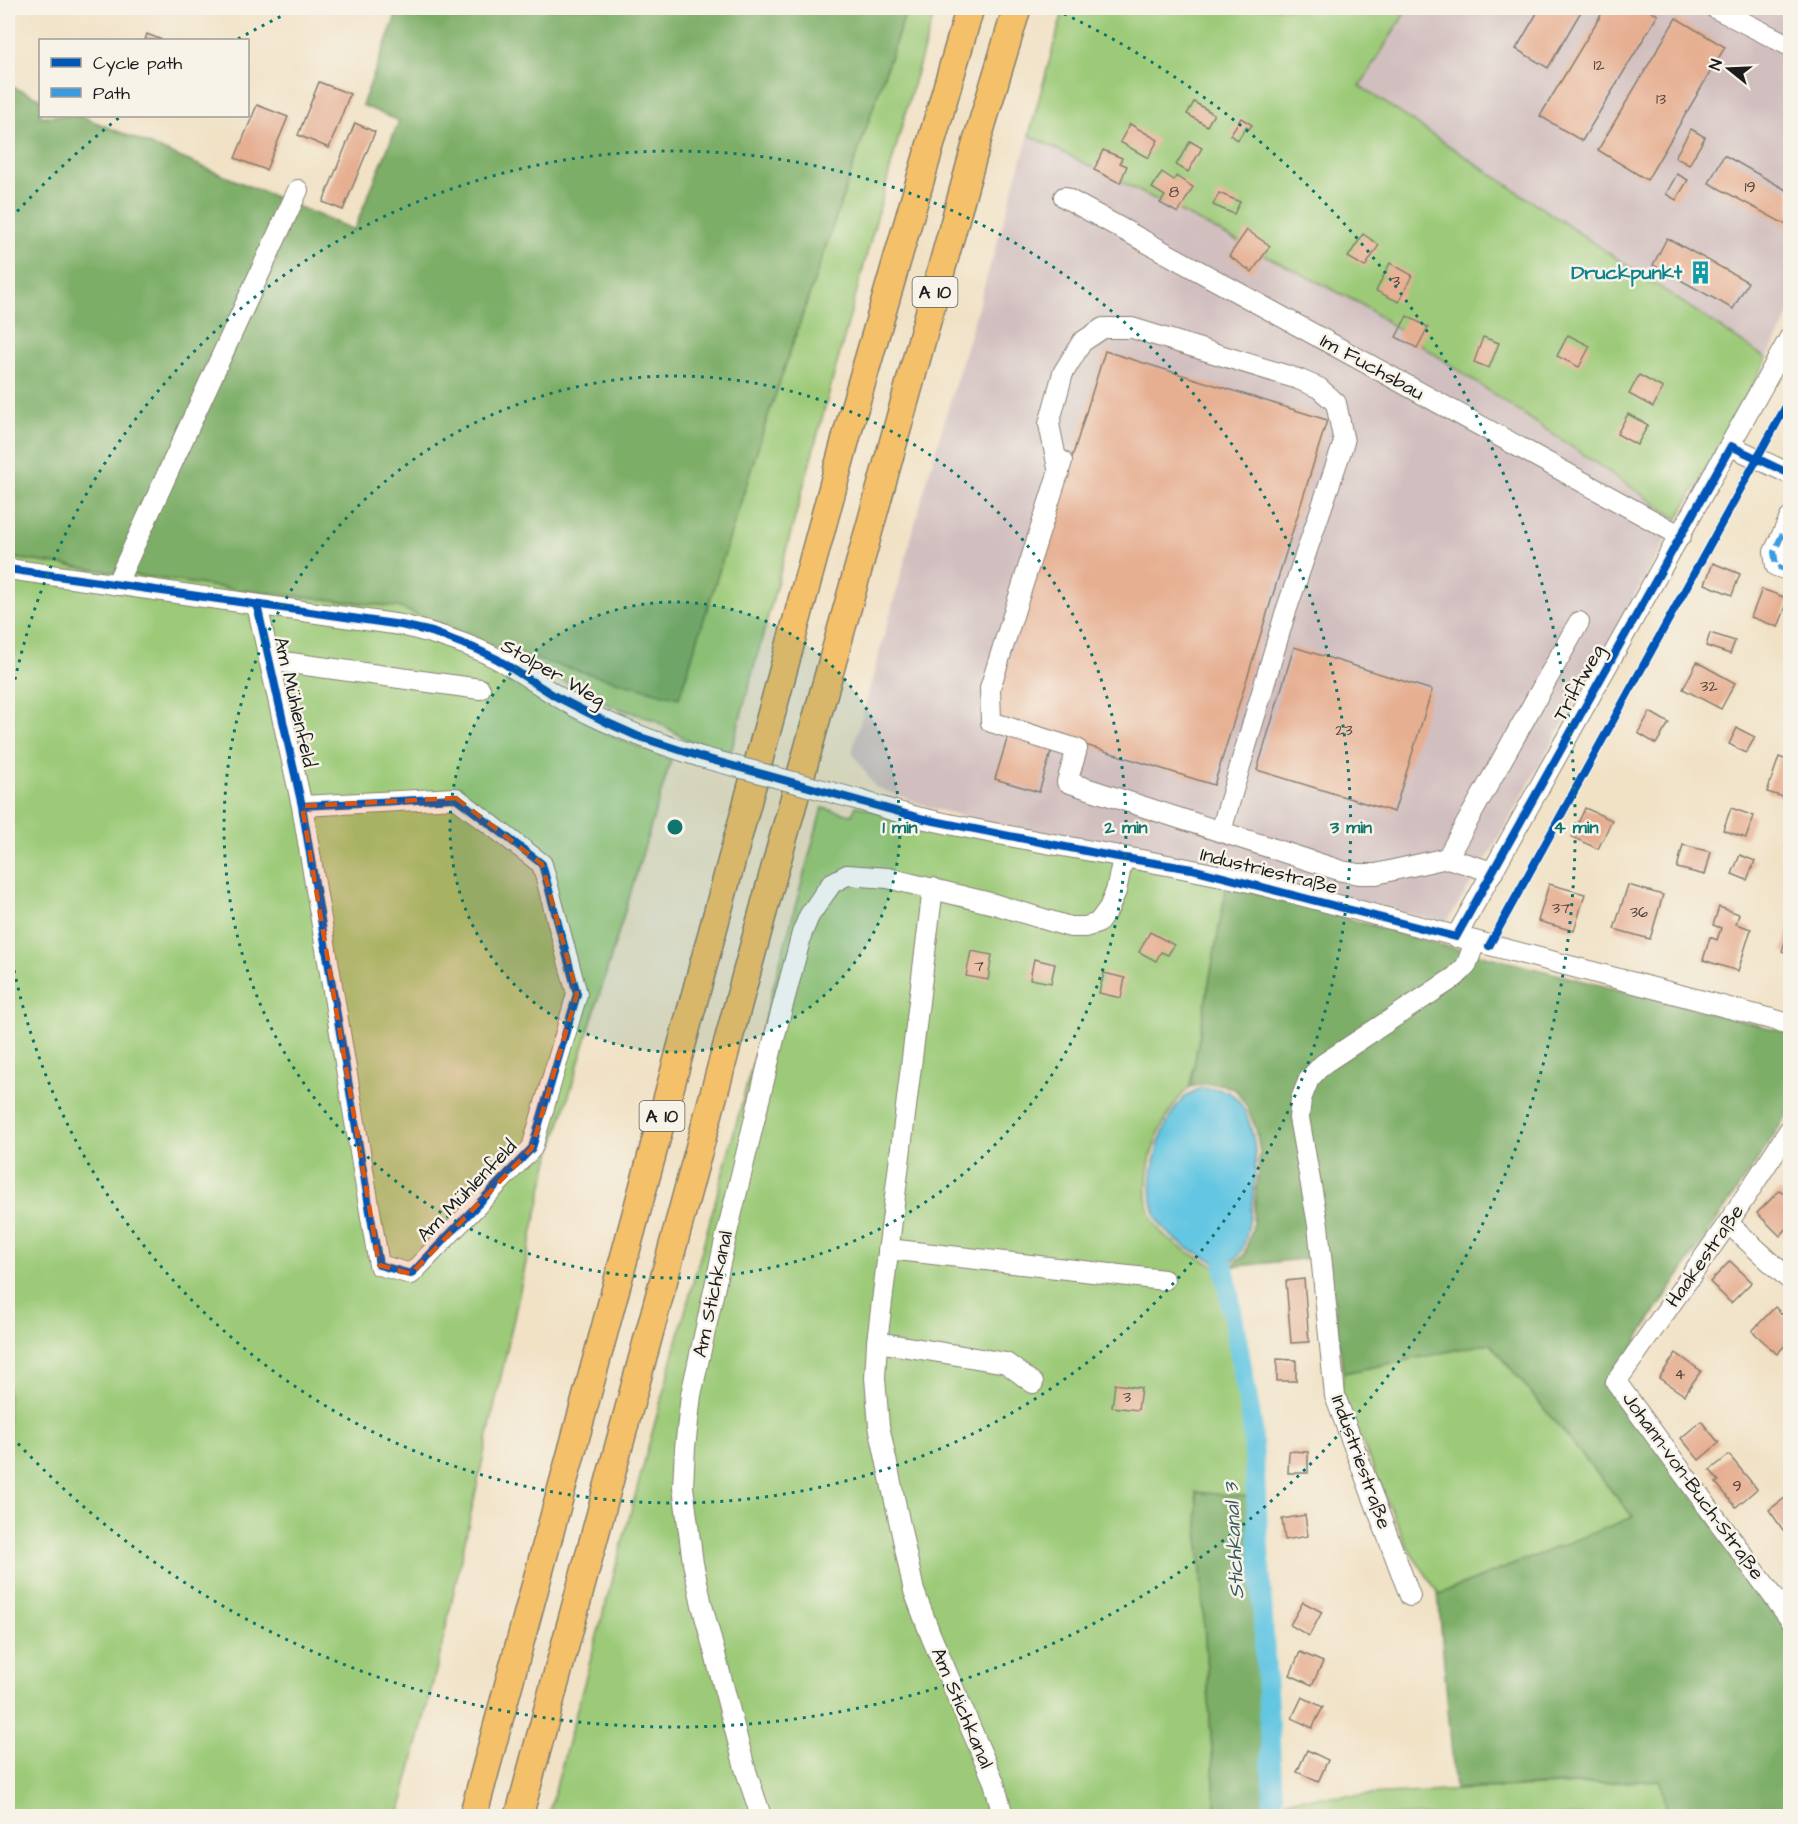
<svg xmlns="http://www.w3.org/2000/svg" width="1798" height="1824" viewBox="0 0 1798 1824" font-family="'Architects Daughter',sans-serif">
	<style>
		.industrial { fill: #d1bfbf }
		.green { fill: #9cca78; stroke: #5c734a; stroke-width: 1.5 }
		.forest { fill: #7dae68; stroke: #4c6542; stroke-width: 1.5 }
		.water { fill: #64c6e2; stroke: #40717f; stroke-width: 1.5 }
		.lines { fill: none; stroke-linecap: round; stroke-linejoin: round }
		.canal { stroke: #64c6e2; stroke-width: 20 }
		.building { fill: #e6af92 }
		.minor-casing { stroke: #867f71; stroke-width: 22 }
		.highway-casing { stroke: #867f71; stroke-width: 30 }
		.minor { stroke: #fff; stroke-width: 20 }
		.highway { stroke: #f4c16b; stroke-width: 27 }
		.minor-bridge-casing { stroke: #867f71; stroke-width: 22; stroke-linecap: butt }
		.minor-bridge { stroke: #fff; stroke-width: 20 }
		.quiet { stroke: #3c9bdf; stroke-width: 6; stroke-dasharray: 12 6; stroke-linecap: butt }
		.cycleway-casing { stroke: #f7f3e8; stroke-width: 11 }
		.cycleway { stroke: #0057b8; stroke-width: 8 }
		.marked { fill: #de560d; fill-opacity: 0.2; stroke: #de560d; stroke-width: 4.5; stroke-dasharray: 12 8; stroke-linejoin: round }
		.ring { fill: none; stroke: #0f766e; stroke-width: 3; stroke-dasharray: 3 6 }
		.labels { text-anchor: middle; dominant-baseline: central; stroke-width: 5; stroke-linejoin: round; paint-order: stroke }
		.number-label { font-size: 16px; fill: #4e413a }
		.shield { fill: #f7f3e8; stroke: #5e5c59; stroke-width: 1.5 }
		.shield-label { font-size: 18px; font-weight: bold; fill: #1c1c1c }
		.culture-label { font-size: 20px; font-weight: bold; fill: #0d838f; stroke: #f7f3e8; text-anchor: end }
		.street-label { font-size: 20px; fill: #1c1c1c; stroke: #f7f3e8 }
		.water-label { font-size: 21px; font-style: italic; fill: #355861; stroke: #f7f3e8 }
		.centre { fill: #0f766e; stroke: #f7f3e8; stroke-width: 3 }
		.ring-label { font-size: 18px; text-anchor: middle; font-weight: bold; fill: #0f766e; stroke: #f7f3e8; stroke-width: 5; stroke-linejoin: round; paint-order: stroke }
	</style>
	<rect width="100%" height="100%" fill="#f7f3e8"/>
	<filter id="ink" filterUnits="userSpaceOnUse"><feTurbulence type="fractalNoise" baseFrequency=".0167" numOctaves="2"/><feDisplacementMap in="SourceGraphic" scale="12" xChannelSelector="R" yChannelSelector="G"/><feConvolveMatrix kernelMatrix="1 2 1 2 8 2 1 2 1" color-interpolation-filters="sRGB"/></filter>
	<filter id="wash" filterUnits="userSpaceOnUse"><feTurbulence type="fractalNoise" baseFrequency=".008" numOctaves="4" result="noise"/><feDisplacementMap in="SourceGraphic" scale="24" xChannelSelector="R" yChannelSelector="G"/><feGaussianBlur stdDeviation="1.35" result="paint"/><feColorMatrix in="noise" values="0 0 0 0 0 0 0 0 0 0 0 0 0 0 0 0 0 1.4 0 .05"/><feComposite in="paint" operator="in"/></filter>
	<g filter="url(#wash)">
		<rect width="100%" height="100%" fill="#f1e2c6"/>
		<!-- industrial -->
		<g class="industrial">
			<path d="M 1408,8 L 1790,8 L 1790,313 L 1767,359 L 1359,86 Z"/>
			<path d="M 1029,135 L 1359,303 L 1678,519 L 1482,867 L 1446,923 L 1196,863 L 986,822 L 934,809 L 875,787 L 852,752 L 931,466 Z"/>
		</g>
		<!-- green -->
		<g class="green">
			<path d="M 907,8 L 936,8 L 913,85 L 731,752 L 688,740 L 654,720 L 609,705 L 505,651 L 495,669 L 609,735 L 671,760 L 547,1167 L 439,1659 L 399,1816 L 8,1816 L 8,557 L 233,589 L 398,607 L 505,651 L 680,695 L 766,422 Z"/>
			<path d="M 1064,8 L 1408,8 L 1360,86 L 1767,359 L 1678,519 L 1359,303 L 1029,135 Z"/>
			<path d="M 856,806 L 1227,884 L 1190,1087 C 1159,1114 1134,1183 1154,1222 C 1164,1242 1197,1257 1217,1267 L 1245,1421 L 1250,1497 L 1196,1493 L 1216,1816 L 548,1816 L 822,808 L 852,815 Z"/>
			<path d="M 1490,1343 L 1633,1517 L 1439,1594 L 1406,1545 L 1341,1393 L 1343,1373 Z"/>
			<path d="M 1662,1780 L 1666,1816 L 1287,1816 L 1286,1800 L 1307,1798 Z"/>
		</g>
		<!-- forest -->
		<g class="forest">
			<path d="M 399,8 L 907,8 L 766,422 L 679,698 L 505,651 L 398,607 L 233,589 L 8,557 L 8,85 L 40,98 L 40,116 L 81,116 L 354,230 L 399,121 L 362,105 Z"/>
			<path d="M 1227,884 L 1438,944 L 1790,1033 L 1790,1111 L 1639,1336 L 1616,1391 L 1790,1630 L 1790,1816 L 1666,1816 L 1661,1780 L 1455,1789 L 1438,1593 L 1440,1594 L 1633,1517 L 1490,1343 L 1343,1373 L 1328,1256 L 1230,1267 L 1244,1255 L 1252,1230 L 1260,1152 L 1256,1129 L 1246,1105 L 1236,1090 L 1221,1084 L 1203,1084 L 1190,1087 Z"/>
			<path d="M 1196,1492 L 1250,1497 L 1268,1816 L 1216,1816 Z"/>
		</g>
		<!-- water -->
		<path class="water" d="M 1202,1088 C 1212,1089 1224,1088 1233,1095 C 1247,1107 1253,1132 1255,1150 C 1257,1169 1250,1240 1239,1255 C 1236,1259 1228,1263 1224,1266 C 1202,1255 1173,1244 1159,1222 C 1140,1192 1159,1125 1182,1100 C 1188,1094 1194,1091 1202,1088 Z"/>
		<g class="lines">
			<!-- canal -->
			<path class="canal" d="M 1224,1266 L 1252,1423 L 1274,1816"/>
		</g>
		<g id="blocks">
			<!-- building -->
			<g class="building">
				<path d="M 1540,8 L 1583,8 L 1548,68 L 1516,49 Z"/>
				<path d="M 1605,8 L 1645,8 L 1658,15 L 1582,141 L 1540,116 Z"/>
				<path d="M 1676,18 L 1725,47 L 1647,180 L 1598,150 Z"/>
				<path d="M 147,34 L 162,40 L 145,40 Z"/>
				<path d="M 319,82 L 350,94 L 329,148 L 298,135 Z"/>
				<path d="M 1194,102 L 1214,114 L 1207,126 L 1187,114 Z"/>
				<path d="M 257,105 L 288,117 L 266,170 L 235,158 Z"/>
				<path d="M 1241,118 L 1252,125 L 1249,129 L 1246,127 L 1238,140 L 1230,135 Z"/>
				<path d="M 355,123 L 375,132 L 343,210 L 323,202 Z"/>
				<path d="M 1130,124 L 1158,140 L 1148,158 L 1120,142 Z"/>
				<path d="M 1691,129 L 1705,137 L 1689,165 L 1675,157 Z"/>
				<path d="M 1190,141 L 1202,148 L 1188,172 L 1176,165 Z"/>
				<path d="M 1103,150 L 1122,158 L 1120,163 L 1127,166 L 1120,183 L 1094,170 Z"/>
				<path d="M 1724,155 L 1790,192 L 1790,227 L 1709,183 Z"/>
				<path d="M 1162,172 L 1174,180 L 1176,176 L 1193,187 L 1178,213 L 1160,203 L 1165,196 L 1152,188 Z"/>
				<path d="M 1677,174 L 1688,180 L 1676,200 L 1666,194 Z"/>
				<path d="M 1219,193 L 1240,202 L 1234,214 L 1213,205 Z"/>
				<path d="M 1247,230 L 1270,246 L 1252,272 L 1229,256 Z"/>
				<path d="M 1363,234 L 1379,245 L 1365,267 L 1348,257 Z"/>
				<path d="M 1667,238 L 1748,282 L 1733,309 L 1653,265 Z"/>
				<path d="M 1390,263 L 1412,275 L 1399,302 L 1376,291 Z"/>
				<path d="M 1407,316 L 1428,327 L 1417,348 L 1396,337 Z"/>
				<path d="M 1568,335 L 1590,346 L 1579,367 L 1557,356 Z"/>
				<path d="M 1483,337 L 1499,343 L 1489,368 L 1474,362 Z"/>
				<path d="M 1105,351 L 1327,420 L 1214,785 L 992,716 Z"/>
				<path d="M 1639,375 L 1663,388 L 1653,407 L 1629,394 Z"/>
				<path d="M 1628,414 L 1648,425 L 1637,445 L 1617,434 Z"/>
				<path d="M 1713,563 L 1740,574 L 1732,595 L 1705,584 Z"/>
				<path d="M 1762,589 L 1789,599 L 1778,627 L 1751,617 Z"/>
				<path d="M 1710,633 L 1735,641 L 1730,654 L 1706,646 Z"/>
				<path d="M 1294,647 L 1432,690 L 1394,812 L 1257,770 Z"/>
				<path d="M 1697,662 L 1735,683 L 1721,709 L 1683,689 Z"/>
				<path d="M 1650,712 L 1669,723 L 1656,744 L 1638,733 Z"/>
				<path d="M 1737,728 L 1755,737 L 1746,753 L 1729,744 Z"/>
				<path d="M 1009,733 L 1053,746 L 1039,792 L 995,779 Z"/>
				<path d="M 1779,757 L 1790,761 L 1790,799 L 1767,792 Z"/>
				<path d="M 1585,808 L 1612,820 L 1598,849 L 1572,837 Z"/>
				<path d="M 1731,808 L 1754,816 L 1746,838 L 1723,830 Z"/>
				<path d="M 1683,845 L 1711,852 L 1705,875 L 1677,868 Z"/>
				<path d="M 1740,855 L 1755,861 L 1747,880 L 1732,874 Z"/>
				<path d="M 1549,884 L 1585,894 L 1574,931 L 1538,921 Z"/>
				<path d="M 1628,885 L 1663,895 L 1650,939 L 1614,929 Z"/>
				<path d="M 1719,907 L 1739,914 L 1736,924 L 1751,929 L 1738,971 L 1703,960 L 1710,937 L 1717,940 L 1721,928 L 1713,925 Z"/>
				<path d="M 1790,926 L 1790,954 L 1782,951 Z"/>
				<path d="M 1150,932 L 1174,945 L 1168,955 L 1161,952 L 1156,961 L 1139,952 Z"/>
				<path d="M 971,951 L 992,955 L 988,980 L 966,976 Z"/>
				<path d="M 1034,959 L 1055,964 L 1051,983 L 1030,979 Z"/>
				<path d="M 1104,973 L 1125,978 L 1121,998 L 1099,993 Z"/>
				<path d="M 1780,1190 L 1790,1200 L 1790,1225 L 1780,1236 L 1757,1213 Z"/>
				<path d="M 1730,1261 L 1752,1282 L 1731,1303 L 1710,1282 Z"/>
				<path d="M 1304,1279 L 1309,1342 L 1291,1343 L 1286,1281 Z"/>
				<path d="M 1775,1307 L 1790,1322 L 1790,1340 L 1777,1354 L 1752,1331 Z"/>
				<path d="M 1676,1353 L 1701,1371 L 1684,1395 L 1659,1378 Z"/>
				<path d="M 1277,1359 L 1296,1360 L 1296,1381 L 1277,1381 Z"/>
				<path d="M 1115,1384 L 1141,1388 L 1138,1410 L 1112,1407 Z"/>
				<path d="M 1701,1421 L 1719,1443 L 1699,1460 L 1681,1438 Z"/>
				<path d="M 1289,1451 L 1308,1452 L 1308,1473 L 1288,1473 Z"/>
				<path d="M 1729,1455 L 1757,1489 L 1736,1507 L 1716,1483 L 1719,1481 L 1710,1470 Z"/>
				<path d="M 1790,1494 L 1790,1524 L 1783,1530 L 1769,1510 Z"/>
				<path d="M 1305,1515 L 1308,1536 L 1285,1540 L 1282,1519 Z"/>
				<path d="M 1303,1602 L 1322,1612 L 1309,1636 L 1290,1625 Z"/>
				<path d="M 1300,1652 L 1323,1662 L 1312,1685 L 1290,1675 Z"/>
				<path d="M 1302,1697 L 1323,1707 L 1312,1728 L 1292,1718 Z"/>
				<path d="M 1307,1750 L 1328,1760 L 1318,1782 L 1297,1772 Z"/>
			</g>
		</g>
	</g>
	<g filter="url(#ink)">
		<use href="#blocks" fill-opacity="0" stroke="#867f71" stroke-width="1.5"/>
		<g class="lines">
			<defs>
				<g id="minor">
					<path d="M 1715,8 L 1790,46"/>
					<path d="M 1064,197 L 1681,536"/>
					<path d="M 1731,446 L 1790,474"/>
					<path d="M 1062,461 L 990,688 L 991,722 L 1077,749 L 1067,782 L 1342,871 L 1359,874 L 1376,874 L 1447,858 L 1493,872"/>
					<path d="M 1059,473 L 1049,424 L 1063,373 L 1082,342 L 1103,328 L 1132,328 L 1298,379 L 1319,388 L 1336,403 L 1344,442 L 1285,614 L 1221,831"/>
					<path d="M 1790,518 L 1774,552 L 1776,566 L 1790,571"/>
					<path d="M 8,569 L 401,625 C 434,633 465,642 496,658 C 523,672 547,691 574,706 C 615,728 657,743 701,757"/>
					<path d="M 116,585 L 298,190"/>
					<path d="M 257,605 L 302,806 L 456,798 L 542,864 L 577,994 L 532,1148 L 411,1274 L 379,1265 L 302,806"/>
					<path d="M 269,660 L 480,689"/>
					<path d="M 856,799 C 879,806 902,814 926,819 C 1036,844 1148,858 1258,884 L 1790,1024"/>
					<path d="M 1447,858 L 1579,622"/>
					<path d="M 933,888 L 877,1342 L 875,1378 L 879,1426 L 914,1591 L 931,1636 L 994,1782 L 1003,1816"/>
					<path d="M 1456,937 L 1790,337"/>
					<path d="M 1790,1129 L 1728,1223 L 1616,1382 L 1790,1619"/>
					<path d="M 1728,1223 L 1790,1280"/>
					<path d="M 888,1249 L 1164,1280"/>
					<path d="M 877,1342 L 1006,1363 L 1033,1383"/>
					<path d="M 1410,1596 L 1335,1396 L 1318,1225 L 1299,1118 L 1301,1099 L 1309,1079 L 1323,1064 L 1455,977 L 1466,966 L 1475,942"/>
					<path d="M 761,1816 L 745,1768 L 702,1605 L 693,1563 L 683,1487 L 685,1448 L 691,1395 L 724,1245 L 775,1035 L 802,933 L 809,916 L 822,897 L 832,883 L 847,875 L 888,878 L 994,904 L 1070,927 L 1085,927 L 1098,923 L 1109,908 L 1116,891 L 1123,858"/>
				</g>
				<g id="highway">
					<path d="M 473,1816 L 852,416 L 970,8"/>
					<path d="M 519,1816 L 770,886 L 979,134 L 1017,8"/>
				</g>
			</defs>
			<!-- minor casing -->
			<use href="#minor" class="minor-casing"/>
			<!-- highway casing -->
			<use href="#highway" class="highway-casing"/>
			<!-- minor -->
			<use href="#minor" class="minor"/>
			<!-- highway -->
			<use href="#highway" class="highway"/>
			<defs>
				<path id="minor-bridge" d="M 701,757 L 856,799"/>
			</defs>
			<!-- minor-bridge casing -->
			<use href="#minor-bridge" class="minor-bridge-casing"/>
			<!-- minor-bridge -->
			<use href="#minor-bridge" class="minor-bridge"/>
			<!-- quiet -->
			<path class="quiet" d="M 1790,518 L 1774,552 L 1776,566 L 1790,571"/>
			<defs>
				<g id="cycleway">
					<path d="M 8,569 L 401,625 L 432,632 L 474,648 L 497,659 L 555,696 L 608,723 L 637,736 L 701,757 L 924,819 L 1106,855 L 1192,869 L 1456,937 L 1731,446 L 1790,474"/>
					<path d="M 257,605 L 302,806 L 456,798 L 542,864 L 577,994 L 532,1148 L 411,1274 L 379,1265 L 302,806"/>
					<path d="M 1489,946 L 1790,399"/>
				</g>
			</defs>
			<!-- cycleway casing -->
			<use href="#cycleway" class="cycleway-casing"/>
			<!-- cycleway -->
			<use href="#cycleway" class="cycleway"/>
		</g>
	</g>
	<!-- marked area -->
	<path class="marked" d="M 456,798 L 542,864 L 577,994 L 532,1148 L 411,1274 L 379,1265 L 302,806 Z"/>
	<!-- distance rings -->
	<circle cx="675" cy="827" r="225" fill="#0f766e" fill-opacity=".12"/>
	<g class="ring">
		<circle cx="675" cy="827" r="225"/>
		<circle cx="675" cy="827" r="451"/>
		<path d="M8 715A676 676 0 1 1 8 939"/>
		<path d="M11 218A901 901 0 0 1 120 117M238 39A901 901 0 0 1 294 10M1056 10A901 901 0 1 1 11 1436"/>
	</g>
	<!-- icons -->
	<defs>
		<symbol id="building-bare" viewBox="-9 -9 18 18"><path d="M-4-6H4V6H1V3H-1V6H-4ZM-2.5-4.3h1.7v1.8h-1.7ZM.8-4.3h1.7v1.8H.8ZM-2.5-1h1.7V.8h-1.7ZM.8-1h1.7V.8H.8Z" fill="#0f9aa8" stroke="#f7f3e8" stroke-width="2.5" paint-order="stroke"/></symbol>
	</defs>
	<g fill-rule="evenodd">
		<use href="#building-bare" x="1684" y="256" width="33" height="33"/>
	</g>
	<g class="labels">
		<!-- number labels -->
		<g class="number-label">
			<text x="1599" y="65">12</text>
			<text x="1661" y="99">13</text>
			<text x="1750" y="187">19</text>
			<text x="1174" y="192">8</text>
			<text x="1396" y="281">3</text>
			<text x="1709" y="686">32</text>
			<text x="1344" y="730">23</text>
			<text x="1561" y="908">37</text>
			<text x="1639" y="912">36</text>
			<text x="979" y="966">7</text>
			<text x="1680" y="1374">4</text>
			<text x="1127" y="1397">3</text>
			<text x="1737" y="1486">9</text>
		</g>
		<!-- shield labels -->
		<g class="shield">
			<rect x="912.5" y="277" width="45" height="30" rx="4.5"/>
			<rect x="639.5" y="1101" width="45" height="30" rx="4.5"/>
		</g>
		<g class="shield-label">
			<text x="935" y="292">A 10</text>
			<text x="662" y="1116">A 10</text>
		</g>
		<!-- culture labels -->
		<g class="culture-label">
			<text x="1682" y="273">Druckpunkt</text>
		</g>
		<!-- street labels -->
		<g class="street-label">
			<text transform="translate(1372 367) rotate(29)">Im Fuchsbau</text>
			<text transform="translate(553 673) rotate(30)">Stolper Weg</text>
			<text transform="translate(1579 683) rotate(-61)">Triftweg</text>
			<text transform="translate(295 702) rotate(77)">Am Mühlenfeld</text>
			<text transform="translate(1269 871) rotate(14)">Industriestraße</text>
			<text transform="translate(467 1191) rotate(-46)">Am Mühlenfeld</text>
			<text transform="translate(1705 1256) rotate(-55)">Haakestraße</text>
			<text transform="translate(713 1294) rotate(-78)">Am Stichkanal</text>
			<text transform="translate(1361 1462) rotate(70)">Industriestraße</text>
			<text transform="translate(1693 1486) rotate(54)">Johann-von-Buch-Straße</text>
			<text transform="translate(962 1708) rotate(67)">Am Stichkanal</text>
		</g>
		<!-- water labels -->
		<g class="water-label">
			<text transform="translate(1234 1541) rotate(-93)">Stichkanal 3</text>
		</g>
	</g>
	<circle cx="675" cy="827" r="9" class="centre"/>
	<g class="ring-label">
		<text x="900" y="833">1 min</text>
		<text x="1126" y="833">2 min</text>
		<text x="1351" y="833">3 min</text>
		<text x="1576" y="833">4 min</text>
	</g>
	<!-- margin -->
	<rect width="1798" height="1824" fill="none" stroke="#f7f3e8" stroke-width="30"/>
	<!-- legend -->
	<rect x="39" y="39" width="210" height="78" fill="#f7f3e8" stroke="#9f9d96" stroke-width="1.5"/>
	<rect x="51" y="58" width="30" height="9" fill="#0057b8" stroke="#9f9d96" stroke-width="1.5"/>
	<text x="93" y="69" font-size="18" fill="#1c1c1c">Cycle path</text>
	<rect x="51" y="88" width="30" height="9" fill="#3c9bdf" stroke="#9f9d96" stroke-width="1.5"/>
	<text x="93" y="99" font-size="18" fill="#1c1c1c">Path</text>
	<!-- north arrow -->
	<g transform="translate(1729 69) rotate(288)" stroke="#f7f3e8" stroke-width="4.5" paint-order="stroke">
	<path d="M0-4.5L10 22L0 15L-10 22Z" fill="#1c1c1c"/>
	<text y="-9" font-size="16" font-weight="bold" text-anchor="middle" fill="#1c1c1c">N</text>
	</g>
</svg>
